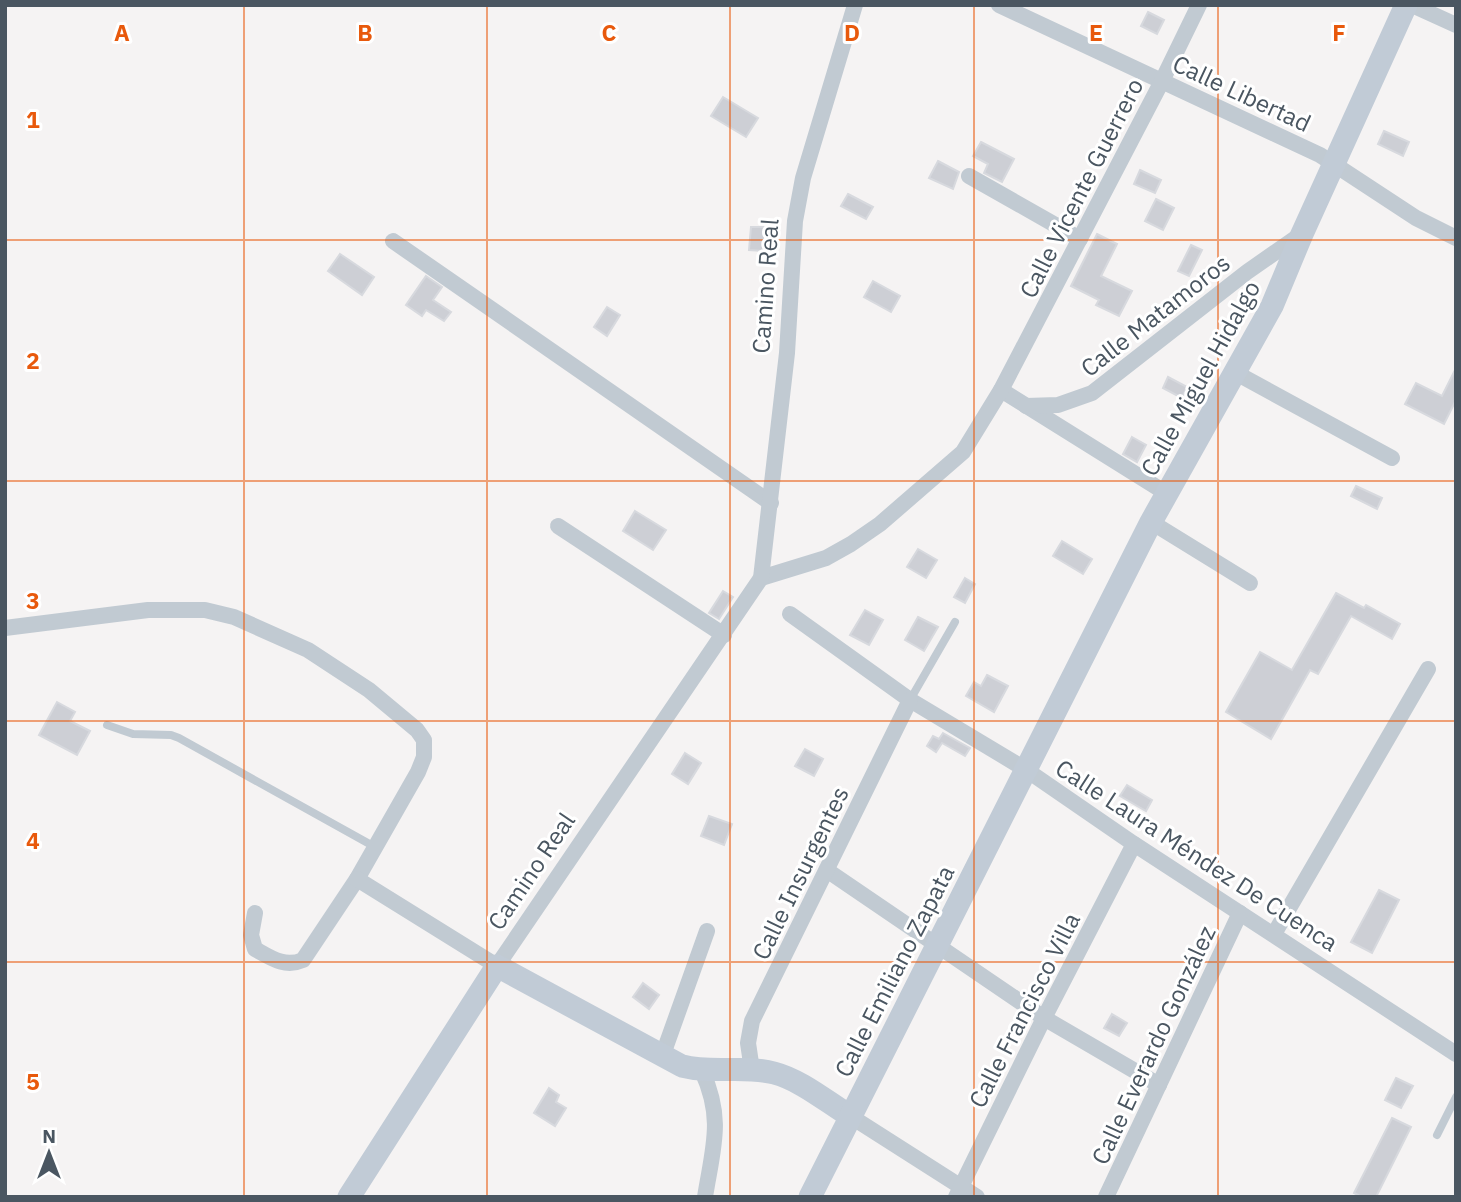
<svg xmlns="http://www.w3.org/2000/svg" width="1461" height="1202" viewBox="0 0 1461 1202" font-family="'IBM Plex Sans',sans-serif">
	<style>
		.building { fill: #cdcfd5; stroke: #d7d9de; stroke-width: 2 }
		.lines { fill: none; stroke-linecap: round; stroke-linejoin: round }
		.lane { stroke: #c1cad2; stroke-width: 8 }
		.street { stroke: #c1cad2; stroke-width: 16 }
		.secondary { stroke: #c1cbd6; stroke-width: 23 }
		.grid { fill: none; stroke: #e8590c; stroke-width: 2; stroke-opacity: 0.55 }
		.labels { text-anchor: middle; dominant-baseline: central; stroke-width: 6; stroke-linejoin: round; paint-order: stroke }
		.street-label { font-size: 24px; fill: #4a5661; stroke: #fff }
		.grid-label { font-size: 23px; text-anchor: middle; font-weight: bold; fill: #e8590c; stroke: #fff; stroke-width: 6; stroke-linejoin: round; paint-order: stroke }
	</style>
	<rect width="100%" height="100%" fill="#f5f3f3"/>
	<!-- building -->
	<g class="building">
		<path d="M 1148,12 L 1164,20 L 1157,34 L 1141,26 Z"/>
		<path d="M 723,97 L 758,118 L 746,137 L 711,116 Z"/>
		<path d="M 1384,131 L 1409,142 L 1403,156 L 1378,144 Z"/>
		<path d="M 981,142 L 1014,159 L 1002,182 L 984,173 L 988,164 L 973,156 Z"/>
		<path d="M 938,161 L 959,172 L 953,189 L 929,178 Z"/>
		<path d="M 1140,170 L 1161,180 L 1155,193 L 1134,184 Z"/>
		<path d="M 848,194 L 873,207 L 866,219 L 841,206 Z"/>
		<path d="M 1156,199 L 1174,208 L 1163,230 L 1145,221 Z"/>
		<path d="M 751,227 L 766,227 L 765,251 L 749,250 Z"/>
		<path d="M 1097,234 L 1117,244 L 1101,276 L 1132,291 L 1119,316 L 1096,305 L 1099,300 L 1071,286 Z"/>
		<path d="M 1191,245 L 1202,250 L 1189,276 L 1178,271 Z"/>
		<path d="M 340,254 L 374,277 L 362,295 L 328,271 Z"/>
		<path d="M 426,276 L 442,287 L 433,300 L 451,312 L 444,321 L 426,310 L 422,316 L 406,305 Z"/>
		<path d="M 873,281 L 900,296 L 891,312 L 864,297 Z"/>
		<path d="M 607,307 L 620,315 L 607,336 L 594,327 Z"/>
		<path d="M 1456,368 L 1456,400 L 1444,424 L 1405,404 L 1416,383 L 1442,396 Z"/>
		<path d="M 1168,377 L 1187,387 L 1182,398 L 1163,388 Z"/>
		<path d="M 1132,437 L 1146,445 L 1137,462 L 1123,454 Z"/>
		<path d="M 1356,486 L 1382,498 L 1377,509 L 1351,496 Z"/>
		<path d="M 635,511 L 666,530 L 653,550 L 623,531 Z"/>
		<path d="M 1062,541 L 1092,559 L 1083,574 L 1053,556 Z"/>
		<path d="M 918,549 L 937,560 L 926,578 L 907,567 Z"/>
		<path d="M 965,578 L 975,584 L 965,603 L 954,597 Z"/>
		<path d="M 723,591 L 733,597 L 719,619 L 709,613 Z"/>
		<path d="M 1336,593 L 1364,608 L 1366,605 L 1400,624 L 1392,639 L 1351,616 L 1318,674 L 1310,670 L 1271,739 L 1226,712 L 1260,652 L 1292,670 Z"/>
		<path d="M 865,610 L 883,620 L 869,645 L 850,635 Z"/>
		<path d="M 918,617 L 938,627 L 924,651 L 905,640 Z"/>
		<path d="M 987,675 L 1008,686 L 994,712 L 966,696 L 974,682 L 981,686 Z"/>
		<path d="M 57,702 L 75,712 L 70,721 L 90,731 L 77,755 L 39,735 Z"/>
		<path d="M 943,733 L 970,748 L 965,756 L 942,743 L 936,752 L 927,746 L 933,736 L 939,739 Z"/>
		<path d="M 805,749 L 823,759 L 814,776 L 795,766 Z"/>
		<path d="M 685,753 L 701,763 L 688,784 L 672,774 Z"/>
		<path d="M 1127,785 L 1152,800 L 1146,811 L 1120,796 Z"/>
		<path d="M 709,816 L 732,824 L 724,845 L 701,836 Z"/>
		<path d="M 1379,890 L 1399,900 L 1372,953 L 1351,942 Z"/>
		<path d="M 643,983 L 659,995 L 649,1009 L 633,997 Z"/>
		<path d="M 1112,1014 L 1127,1023 L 1119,1036 L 1104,1028 Z"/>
		<path d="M 1396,1078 L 1413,1086 L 1401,1108 L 1385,1100 Z"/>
		<path d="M 549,1088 L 559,1095 L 556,1102 L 566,1108 L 555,1126 L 534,1113 Z"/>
		<path d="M 1392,1118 L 1411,1127 L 1376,1197 L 1362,1197 L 1354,1193 Z"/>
	</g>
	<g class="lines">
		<!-- lane -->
		<g class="lane">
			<path d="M 910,700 L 955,622"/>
			<path d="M 107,725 L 133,734 L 171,735 L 179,738 L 375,847"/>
			<path d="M 1437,1135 L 1456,1097"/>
		</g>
		<!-- street -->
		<g class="street">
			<path d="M 999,5 L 1320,155 L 1416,218 L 1456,238"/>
			<path d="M 1412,5 L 1456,25"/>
			<path d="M 969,176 L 1080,239"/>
			<path d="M 393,241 L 771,503"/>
			<path d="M 1236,373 L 1392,458"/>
			<path d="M 1001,390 L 1166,493"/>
			<path d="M 1026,406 L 1058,405 L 1092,393 L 1247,272 L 1300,235"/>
			<path d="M 1151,522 L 1250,583"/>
			<path d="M 558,526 L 724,635"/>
			<path d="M 761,578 L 826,558 L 851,544 L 880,524 L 963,452 L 1001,390 L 1162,81 L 1199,5"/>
			<path d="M 790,614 L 910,700 L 1025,769 L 1134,844 L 1456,1054"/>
			<path d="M 5,628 L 148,610 L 205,610 L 234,617 L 308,650 L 369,690 L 417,730 L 424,740 L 424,757 L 418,772 L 357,879 L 303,960 C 285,968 271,958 255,949 L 251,935 L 255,913"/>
			<path d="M 828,871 L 1044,1018 L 1159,1085"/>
			<path d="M 357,879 L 497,966 L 761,578 L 787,353 L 795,221 L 803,178 L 855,5"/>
			<path d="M 1274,934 L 1428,669"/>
			<path d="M 662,1057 L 707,931"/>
			<path d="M 752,1070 L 748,1043 L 752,1021 L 910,700"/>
			<path d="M 702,1071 C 724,1119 713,1147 705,1197"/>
			<path d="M 850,1116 L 977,1197"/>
			<path d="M 956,1197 L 1044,1018 L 1134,844"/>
			<path d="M 1106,1197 L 1240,913"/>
		</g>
		<!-- secondary -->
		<g class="secondary">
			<path d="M 349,1197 L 497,966 L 682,1066 C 713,1074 744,1065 774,1073 C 801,1080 827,1102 850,1116"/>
			<path d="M 810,1197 L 1151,522 L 1272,306 L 1302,234 L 1406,5"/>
		</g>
	</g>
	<!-- grid -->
	<path class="grid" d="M 244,5 L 244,1197M 487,5 L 487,1197M 730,5 L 730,1197M 974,5 L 974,1197M 1218,5 L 1218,1197M 5,240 L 1456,240M 5,481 L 1456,481M 5,721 L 1456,721M 5,962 L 1456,962"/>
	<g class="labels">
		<!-- street labels -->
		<g class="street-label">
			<text transform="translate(1242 93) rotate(25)">Calle Libertad</text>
			<text transform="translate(1081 188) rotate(-63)">Calle Vicente Guerrero</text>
			<text transform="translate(765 286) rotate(-86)">Camino Real</text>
			<text transform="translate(1155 315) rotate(-38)">Calle Matamoros</text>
			<text transform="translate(1200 378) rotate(-61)">Calle Miguel Hidalgo</text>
			<text transform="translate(1197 855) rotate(33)">Calle Laura Méndez De Cuenca</text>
			<text transform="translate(531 871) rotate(-56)">Camino Real</text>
			<text transform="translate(800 873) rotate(-64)">Calle Insurgentes</text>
			<text transform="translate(894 971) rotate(-63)">Calle Emiliano Zapata</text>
			<text transform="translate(1024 1010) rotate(-63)">Calle Francisco Villa</text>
			<text transform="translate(1153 1045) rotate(-65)">Calle Everardo González</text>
		</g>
	</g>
	<g class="grid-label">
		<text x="122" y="41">A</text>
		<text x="365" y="41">B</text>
		<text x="609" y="41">C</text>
		<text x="852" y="41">D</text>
		<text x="1096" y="41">E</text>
		<text x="1339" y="41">F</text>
		<text x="33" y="128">1</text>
		<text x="33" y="369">2</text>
		<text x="33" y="609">3</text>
		<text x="33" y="849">4</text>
		<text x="33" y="1090">5</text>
	</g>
	<!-- border -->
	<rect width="1461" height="1202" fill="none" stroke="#4a5661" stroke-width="14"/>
	<!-- north arrow -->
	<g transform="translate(49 1153)" stroke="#ffffff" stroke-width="5" paint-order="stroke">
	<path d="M0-5L12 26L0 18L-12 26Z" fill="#4a5661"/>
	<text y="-10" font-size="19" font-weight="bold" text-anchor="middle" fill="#4a5661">N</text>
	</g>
</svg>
